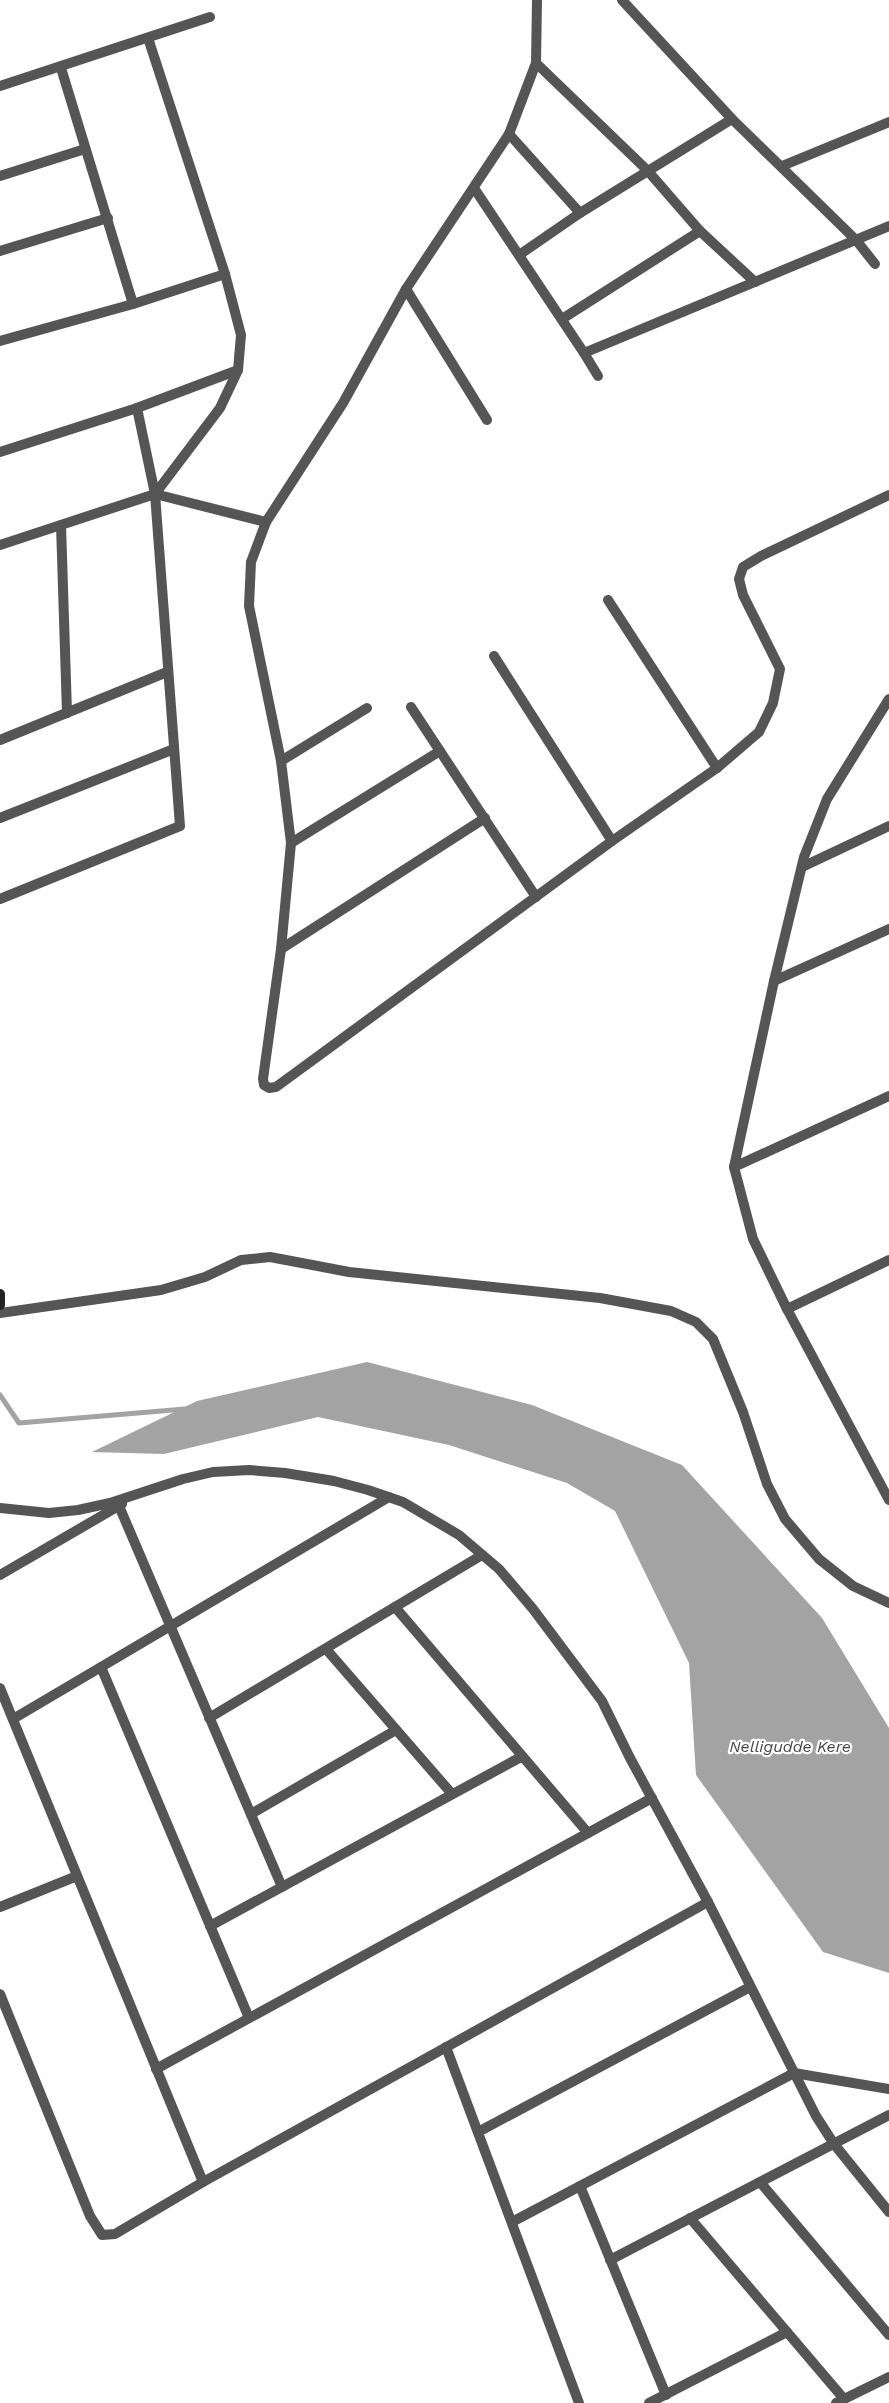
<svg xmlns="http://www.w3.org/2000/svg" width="889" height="2403" viewBox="0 0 889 2403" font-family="'Work Sans',sans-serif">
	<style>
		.water { fill: #a3a3a3 }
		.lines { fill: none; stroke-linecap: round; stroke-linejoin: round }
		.stream { stroke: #a3a3a3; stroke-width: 5 }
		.street { stroke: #555; stroke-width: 10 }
		.secondary { stroke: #222; stroke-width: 10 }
		.labels { text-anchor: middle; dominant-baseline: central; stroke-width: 4.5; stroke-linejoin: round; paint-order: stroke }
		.water-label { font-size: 16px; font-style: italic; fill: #444; stroke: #fff }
	</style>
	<rect width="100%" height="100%" fill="#fff"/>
	<!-- water -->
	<path class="water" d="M 367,1362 L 532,1405 L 682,1465 L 822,1618 L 889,1728 L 889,1973 L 823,1952 L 696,1775 L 689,1663 L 615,1511 L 567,1483 L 449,1445 L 318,1417 L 164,1454 L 92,1452 L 197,1401 Z"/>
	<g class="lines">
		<!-- stream -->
		<path class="stream" d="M 0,1395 L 19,1423 L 185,1409"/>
		<!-- street -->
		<g class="street">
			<path d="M 622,0 L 732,119 L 856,240 L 875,264"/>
			<path d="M 536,63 L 647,170 L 700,231 L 755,282"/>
			<path d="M 61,68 L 133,304"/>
			<path d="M 0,86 L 210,17"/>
			<path d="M 509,134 L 580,213"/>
			<path d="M 782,166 L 889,122"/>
			<path d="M 0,176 L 85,149"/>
			<path d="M 474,188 L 584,353 L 889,226"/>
			<path d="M 0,251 L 108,218"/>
			<path d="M 519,255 L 580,213 L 732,119"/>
			<path d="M 406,289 L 343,403 L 266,522 L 251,562 L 249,606 L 281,761 L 291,843 L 281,949 L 263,1079 L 264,1085 L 269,1088 L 276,1087 L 612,841 L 717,768 L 759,732 L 773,703 L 780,669 L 743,595 L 739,579 L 743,567 L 761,556 L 889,495"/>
			<path d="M 562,319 L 700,231"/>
			<path d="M 0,341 L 133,304 L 225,274"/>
			<path d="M 584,353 L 598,376"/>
			<path d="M 487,420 L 406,289 L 509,134 L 536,63 L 537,0"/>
			<path d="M 0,452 L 137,408 L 238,370"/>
			<path d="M 155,494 L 266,522"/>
			<path d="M 61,525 L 67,713"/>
			<path d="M 0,545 L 155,494 L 220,408 L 238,370 L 241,335 L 225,274 L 148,38"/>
			<path d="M 608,600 L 717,768"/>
			<path d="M 494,656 L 612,841"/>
			<path d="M 889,699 L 827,799 L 804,857 L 774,981 L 734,1167 L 889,1096"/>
			<path d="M 411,707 L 536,897"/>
			<path d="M 0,740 L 167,672"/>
			<path d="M 281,761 L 367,708"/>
			<path d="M 0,818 L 174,749"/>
			<path d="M 291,843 L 440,751"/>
			<path d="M 802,867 L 889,826"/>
			<path d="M 0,899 L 180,826 L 155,494 L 137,408"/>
			<path d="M 281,949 L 485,818"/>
			<path d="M 774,981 L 889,929"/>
			<path d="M 734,1167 L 753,1239 L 787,1309 L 889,1500"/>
			<path d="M 787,1309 L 889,1260"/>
			<path d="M 0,1313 L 161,1290 L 205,1277 L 241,1260 L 270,1257 L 349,1272 L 600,1298 L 671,1311 L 696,1322 L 713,1339 L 743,1412 L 767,1484 L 785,1519 L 819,1559 L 853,1586 L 889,1603"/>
			<path d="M 119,1506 L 282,1887"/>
			<path d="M 0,1508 L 49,1513 L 78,1510 L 110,1503 L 183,1479 L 213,1472 L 249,1470 L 285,1473 L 334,1481 L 368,1490 L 403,1502 L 459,1535 L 499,1569 L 533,1609 L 602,1701 L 630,1758 L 708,1902 L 816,2116 L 834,2144 L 889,2212"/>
			<path d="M 0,1575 L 122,1504"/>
			<path d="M 395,1607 L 588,1833"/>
			<path d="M 326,1649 L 452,1794"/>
			<path d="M 101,1667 L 249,2018"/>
			<path d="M 0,1688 L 203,2182 L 708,1902"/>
			<path d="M 209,1718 L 482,1555"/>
			<path d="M 13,1719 L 389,1497"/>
			<path d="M 251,1814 L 396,1730"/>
			<path d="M 0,1907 L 77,1876"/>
			<path d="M 210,1926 L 521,1757"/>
			<path d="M 0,1994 L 90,2216 L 102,2235 L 115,2234 L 203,2182"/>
			<path d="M 446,2047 L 579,2403"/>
			<path d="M 156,2069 L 652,1798"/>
			<path d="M 478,2132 L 750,1987"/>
			<path d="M 760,2182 L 889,2335"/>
			<path d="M 580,2186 L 666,2395"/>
			<path d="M 690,2218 L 844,2399"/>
			<path d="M 512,2222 L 794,2073 L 889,2089"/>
			<path d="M 610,2260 L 889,2115"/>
			<path d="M 649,2403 L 787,2332"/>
			<path d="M 836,2403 L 889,2377"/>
		</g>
		<!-- secondary -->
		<path class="secondary" d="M 0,1294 L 0,1305"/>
	</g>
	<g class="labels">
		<!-- water labels -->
		<g class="water-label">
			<text x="790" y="1746">Nelligudde Kere</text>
		</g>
	</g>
</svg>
